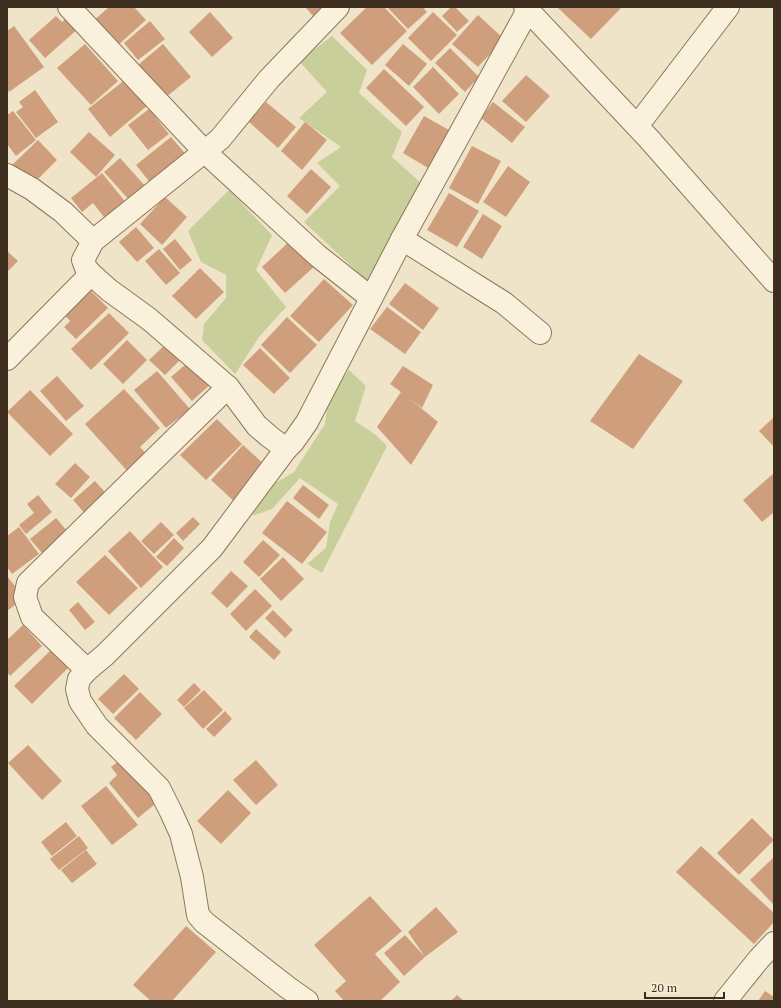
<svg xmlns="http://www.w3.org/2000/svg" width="781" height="1008" viewBox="0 0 781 1008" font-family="'PT Serif',serif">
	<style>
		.green { fill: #c9cf9b }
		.building { fill: #cf9f7d }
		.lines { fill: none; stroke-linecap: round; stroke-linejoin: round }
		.minor-casing { stroke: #8d765c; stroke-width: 24 }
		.minor { stroke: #faf1dc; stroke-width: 22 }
	</style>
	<rect width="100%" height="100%" fill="#f0e4c8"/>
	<!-- green -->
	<g class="green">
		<path d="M 332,36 L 367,70 L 359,93 L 402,132 L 392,157 L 421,183 L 367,281 L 304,222 L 340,186 L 317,163 L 341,147 L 299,118 L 327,92 L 299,61 Z"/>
		<path d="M 229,190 L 272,235 L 256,270 L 286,307 L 259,337 L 235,374 L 202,340 L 204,324 L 226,298 L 226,275 L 201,262 L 188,231 Z"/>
		<path d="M 349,370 L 366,386 L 355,421 L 376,435 L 387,446 L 322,573 L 307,564 L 326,548 L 330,522 L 338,504 L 300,478 L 272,509 L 252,516 L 267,488 L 294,472 L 325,424 L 328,398 Z"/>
	</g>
	<!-- building -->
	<g class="building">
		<path d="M 109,7 L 134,7 L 146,20 L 117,46 L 91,23 Z"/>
		<path d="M 305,7 L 325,7 L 314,17 Z"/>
		<path d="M 367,7 L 384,7 L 407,31 L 372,65 L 340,33 Z"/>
		<path d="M 387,7 L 423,7 L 427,12 L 408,29 Z"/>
		<path d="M 451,7 L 455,7 L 469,21 L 457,32 L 442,16 Z"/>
		<path d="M 557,7 L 622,7 L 591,39 Z"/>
		<path d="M 210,12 L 233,38 L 212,57 L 189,32 Z"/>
		<path d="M 433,12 L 457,35 L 431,61 L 408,38 Z"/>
		<path d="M 478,15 L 504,39 L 478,67 L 452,44 Z"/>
		<path d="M 56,16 L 62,22 L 69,16 L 79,28 L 45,58 L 29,40 Z"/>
		<path d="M 150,21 L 165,39 L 138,60 L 124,43 Z"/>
		<path d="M 14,26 L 44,67 L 9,92 L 7,88 L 7,31 Z"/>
		<path d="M 85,44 L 118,81 L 91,105 L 57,68 Z"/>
		<path d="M 163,44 L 191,77 L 166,97 L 138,65 Z"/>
		<path d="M 403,44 L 427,64 L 409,86 L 385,65 Z"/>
		<path d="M 450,48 L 479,77 L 465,92 L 435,63 Z"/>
		<path d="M 433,67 L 459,94 L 439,114 L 413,87 Z"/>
		<path d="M 384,69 L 424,107 L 406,126 L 366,88 Z"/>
		<path d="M 526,75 L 550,96 L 526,122 L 502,101 Z"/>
		<path d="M 126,79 L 148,105 L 110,137 L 88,109 Z"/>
		<path d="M 35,90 L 58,122 L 36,138 L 16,112 L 23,107 L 19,102 Z"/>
		<path d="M 266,102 L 296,127 L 278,148 L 249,122 Z"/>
		<path d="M 493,102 L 525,127 L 512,143 L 481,118 Z"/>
		<path d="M 149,109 L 169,134 L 148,150 L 128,125 Z"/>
		<path d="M 13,111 L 36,140 L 16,156 L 7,144 L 7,115 Z"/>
		<path d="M 424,116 L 449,130 L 428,168 L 403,153 Z"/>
		<path d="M 305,122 L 327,140 L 302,170 L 281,151 Z"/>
		<path d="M 89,132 L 115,155 L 96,177 L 70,152 Z"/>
		<path d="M 171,137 L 189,158 L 153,186 L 136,165 Z"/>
		<path d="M 38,140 L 57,160 L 31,186 L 11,166 Z"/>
		<path d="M 472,146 L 501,161 L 478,204 L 449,188 Z"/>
		<path d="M 120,158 L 146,187 L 130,201 L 104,172 Z"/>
		<path d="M 508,166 L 530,182 L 506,217 L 483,202 Z"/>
		<path d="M 311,169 L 331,187 L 307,214 L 287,196 Z"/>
		<path d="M 102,173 L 128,205 L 107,221 L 93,203 L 82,212 L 71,198 Z"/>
		<path d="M 449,193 L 479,211 L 457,247 L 427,230 Z"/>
		<path d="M 165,197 L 187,217 L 162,245 L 140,224 Z"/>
		<path d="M 483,214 L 502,226 L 482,259 L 463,247 Z"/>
		<path d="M 136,227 L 154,248 L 137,262 L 119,242 Z"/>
		<path d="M 175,239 L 192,260 L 180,270 L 163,249 Z"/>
		<path d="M 291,240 L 315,266 L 285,293 L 262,267 Z"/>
		<path d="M 159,249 L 180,273 L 166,285 L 145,261 Z"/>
		<path d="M 7,251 L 18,261 L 7,272 Z"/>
		<path d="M 200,268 L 224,292 L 196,319 L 172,296 Z"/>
		<path d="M 324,279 L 353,305 L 319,342 L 290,316 Z"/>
		<path d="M 405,283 L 439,308 L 423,330 L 389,304 Z"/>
		<path d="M 88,288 L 108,308 L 76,339 L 64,327 L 70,321 L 63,313 Z"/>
		<path d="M 387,307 L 421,332 L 405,354 L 370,329 Z"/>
		<path d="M 109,313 L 129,333 L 91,370 L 71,349 Z"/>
		<path d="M 287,317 L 317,345 L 290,373 L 261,345 Z"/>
		<path d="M 127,340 L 147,360 L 123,384 L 103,364 Z"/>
		<path d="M 169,341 L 184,356 L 165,375 L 149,360 Z"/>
		<path d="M 260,348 L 290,378 L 274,394 L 243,365 Z"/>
		<path d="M 639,354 L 683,381 L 633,449 L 590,421 Z"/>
		<path d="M 192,359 L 213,382 L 192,401 L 171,377 Z"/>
		<path d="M 403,366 L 433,385 L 422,408 L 410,399 L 438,422 L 411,465 L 377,427 L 401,392 L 390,384 Z"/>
		<path d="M 157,371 L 190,409 L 166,428 L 134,390 Z"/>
		<path d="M 57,376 L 84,406 L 66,421 L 40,391 Z"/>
		<path d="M 124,389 L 160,428 L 140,447 L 149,457 L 130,474 L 85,424 Z"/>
		<path d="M 30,390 L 73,434 L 50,456 L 7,412 Z"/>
		<path d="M 774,417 L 774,447 L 759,431 Z"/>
		<path d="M 217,419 L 242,444 L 206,480 L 180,455 Z"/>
		<path d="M 243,445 L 268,468 L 236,503 L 211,480 Z"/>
		<path d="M 75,463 L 90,477 L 71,498 L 55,484 Z"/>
		<path d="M 774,473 L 774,512 L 762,522 L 743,500 Z"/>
		<path d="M 95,481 L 111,499 L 89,518 L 73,500 Z"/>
		<path d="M 303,485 L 329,505 L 319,519 L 293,498 Z"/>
		<path d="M 38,495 L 52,512 L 26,534 L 19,525 L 34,513 L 27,504 Z"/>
		<path d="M 287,501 L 327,532 L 302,564 L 262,533 Z"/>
		<path d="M 193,517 L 200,524 L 183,541 L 176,533 Z"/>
		<path d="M 56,518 L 68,532 L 42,553 L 30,539 Z"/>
		<path d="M 161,522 L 174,535 L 154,554 L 141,541 Z"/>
		<path d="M 19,527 L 39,554 L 12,574 L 7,567 L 7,536 Z"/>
		<path d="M 130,531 L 163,567 L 141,588 L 108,551 Z"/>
		<path d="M 174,538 L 184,548 L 167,566 L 156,557 Z"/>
		<path d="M 263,540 L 280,555 L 259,577 L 243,562 Z"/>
		<path d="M 105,555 L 138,588 L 109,615 L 76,582 Z"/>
		<path d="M 283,557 L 304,579 L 281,601 L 260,579 Z"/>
		<path d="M 231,571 L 248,586 L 227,608 L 211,593 Z"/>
		<path d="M 7,576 L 24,598 L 7,611 Z"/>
		<path d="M 255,589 L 272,606 L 246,631 L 230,614 Z"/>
		<path d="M 78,602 L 95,622 L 85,630 L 69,610 Z"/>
		<path d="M 273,610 L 293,630 L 285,638 L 265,618 Z"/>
		<path d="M 23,625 L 42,646 L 10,676 L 7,672 L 7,640 Z"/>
		<path d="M 256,629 L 281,652 L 274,660 L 249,637 Z"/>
		<path d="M 51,650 L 68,668 L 32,704 L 14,686 Z"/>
		<path d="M 124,674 L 139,689 L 113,714 L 98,699 Z"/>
		<path d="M 194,683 L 201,690 L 184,707 L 177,700 Z"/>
		<path d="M 204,690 L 223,710 L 203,729 L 184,708 Z"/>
		<path d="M 140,692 L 162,714 L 136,740 L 114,718 Z"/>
		<path d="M 225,711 L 232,719 L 214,737 L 206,729 Z"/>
		<path d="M 28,745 L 62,781 L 42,800 L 8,763 Z"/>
		<path d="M 124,757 L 160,800 L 138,818 L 109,783 L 117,775 L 111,767 Z"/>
		<path d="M 256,760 L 278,785 L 256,805 L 233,780 Z"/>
		<path d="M 106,786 L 138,825 L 112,845 L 81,806 Z"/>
		<path d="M 228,790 L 251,813 L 221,844 L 197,821 Z"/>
		<path d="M 752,818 L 774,840 L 739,875 L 717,853 Z"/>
		<path d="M 66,822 L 77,836 L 52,856 L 41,842 Z"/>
		<path d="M 79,836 L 88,848 L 59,870 L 50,859 Z"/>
		<path d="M 701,846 L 774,913 L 774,922 L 754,944 L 676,872 Z"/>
		<path d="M 86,850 L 97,864 L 72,883 L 61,870 Z"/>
		<path d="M 774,857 L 774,905 L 750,880 Z"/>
		<path d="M 370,896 L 402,931 L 375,954 L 400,982 L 380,1001 L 344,1001 L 335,991 L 346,981 L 314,945 Z"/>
		<path d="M 436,907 L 458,932 L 425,957 L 408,932 Z"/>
		<path d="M 186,926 L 216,952 L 172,1001 L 151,1001 L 133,985 Z"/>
		<path d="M 405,935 L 425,957 L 404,976 L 384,953 Z"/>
		<path d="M 765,991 L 774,997 L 774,1001 L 758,1001 Z"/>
		<path d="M 457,995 L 464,1001 L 451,1001 Z"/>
	</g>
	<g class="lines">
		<defs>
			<g id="minor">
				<path d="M 69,7 L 204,151 L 318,256 L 371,298"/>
				<path d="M 338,7 L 269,79 L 220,139 L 93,241 L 83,260 L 86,268 L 91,274 L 109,290 L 149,319 L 228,387 L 257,426 L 270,437 L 286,449 L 293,442 L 307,422 L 402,239 L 528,10"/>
				<path d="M 525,7 L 649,139 L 774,281"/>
				<path d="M 637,126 L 728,7"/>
				<path d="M 7,175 L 32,189 L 63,212 L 93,241"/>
				<path d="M 402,239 L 504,303 L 540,333"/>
				<path d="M 7,359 L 91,274"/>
				<path d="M 286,449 L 212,548 L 105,655 L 87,670 L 79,679 L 77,689 L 80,701 L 97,726 L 159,788 L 171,812 L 181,834 L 192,877 L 198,915 L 204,922 L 287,987 L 307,1001"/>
				<path d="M 87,670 L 32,617 L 25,597 L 28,583 L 228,387"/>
				<path d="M 725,1001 L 759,959 L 774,943"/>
			</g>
		</defs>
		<!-- minor casing -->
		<use href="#minor" class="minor-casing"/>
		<!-- minor -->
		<use href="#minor" class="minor"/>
	</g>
	<!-- border -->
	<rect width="781" height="1008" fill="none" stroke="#3d2e20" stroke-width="16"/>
	<!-- scale -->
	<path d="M645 992v6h79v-6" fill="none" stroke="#3d2e20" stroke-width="2"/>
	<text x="651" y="992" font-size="12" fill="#3d2e20" stroke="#f7eed8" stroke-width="3" paint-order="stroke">20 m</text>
</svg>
